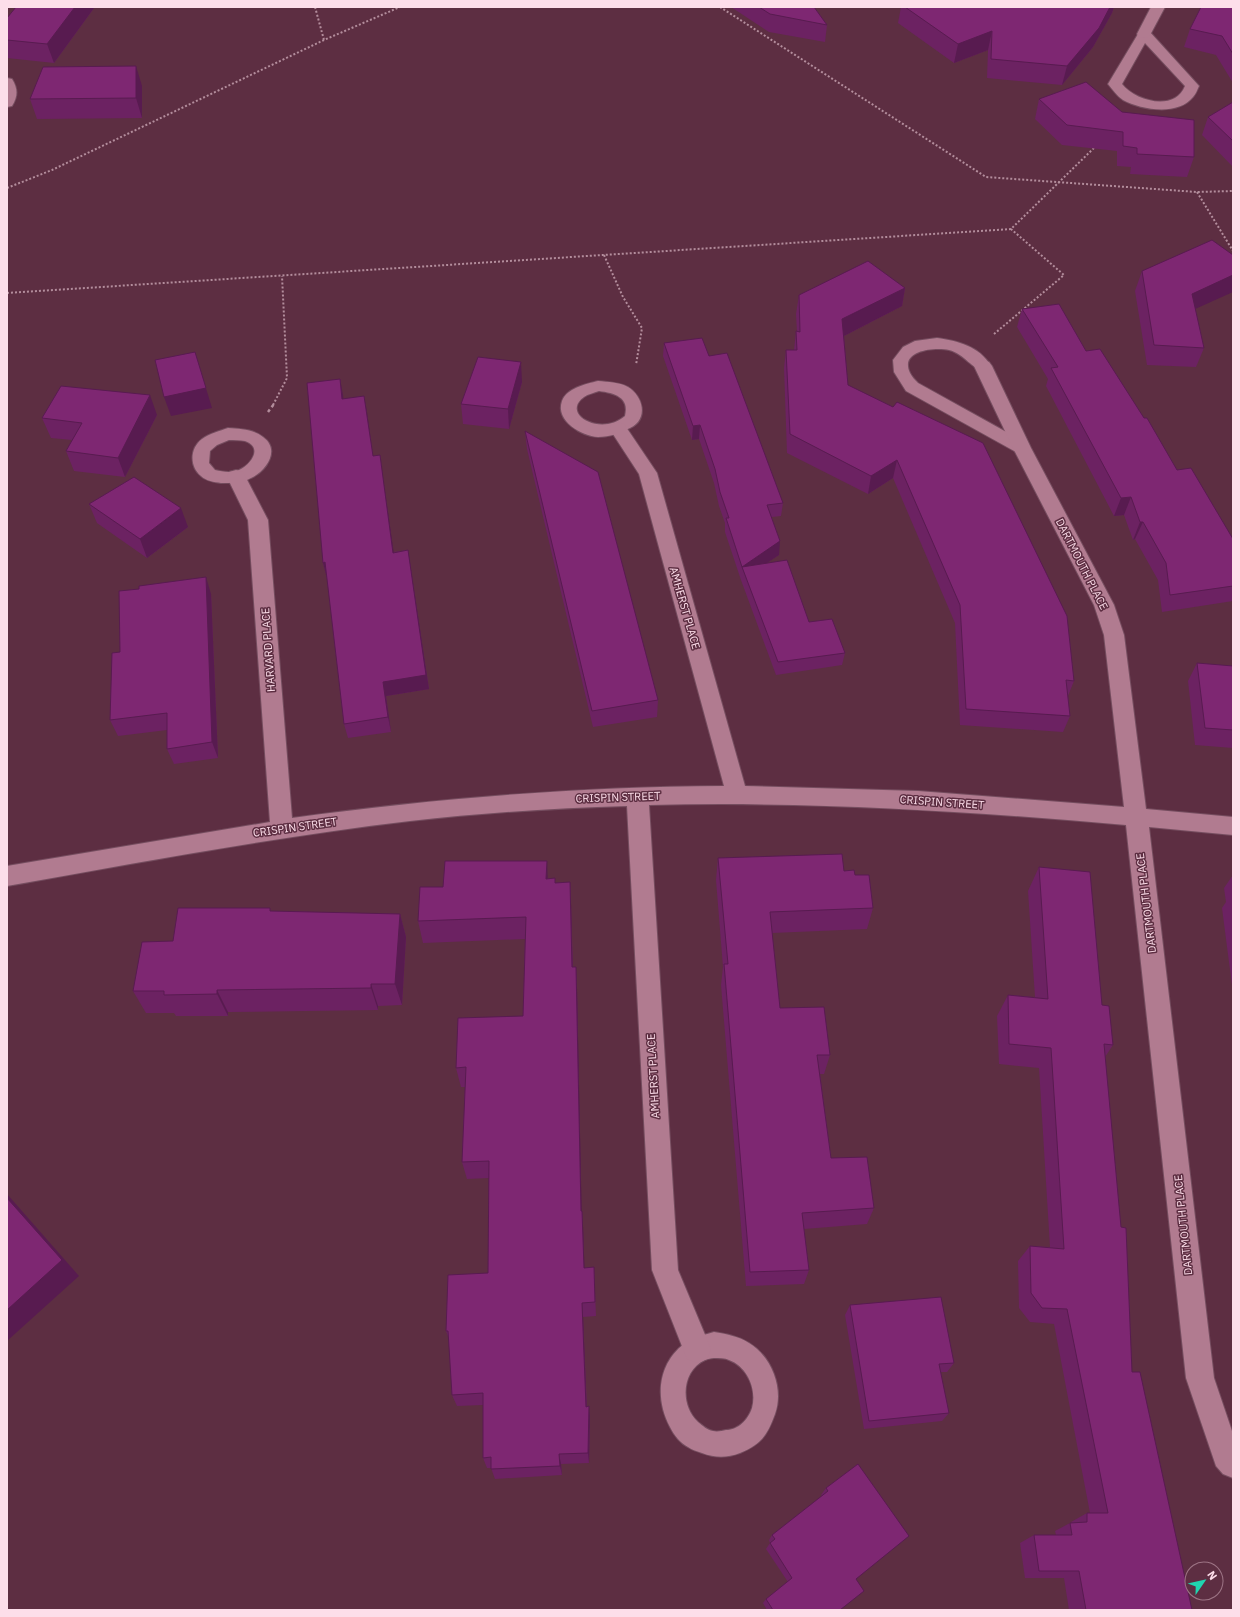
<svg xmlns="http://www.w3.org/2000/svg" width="1240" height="1617" viewBox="0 0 1240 1617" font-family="'IBM Plex Sans',sans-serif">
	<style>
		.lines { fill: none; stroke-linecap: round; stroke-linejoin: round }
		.service-casing { stroke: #754d5f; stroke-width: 2 }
		.minor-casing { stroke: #754d5f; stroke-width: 2 }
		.path-far1 { stroke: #b38d9c; stroke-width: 2; stroke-dasharray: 2 2; stroke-linecap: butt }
		.path { stroke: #b38d9c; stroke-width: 2.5; stroke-dasharray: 3 3; stroke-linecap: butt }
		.service { fill: #b17b90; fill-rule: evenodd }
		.minor { fill: #b17b90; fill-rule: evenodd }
		.wall { fill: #6c2262 }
		.shaded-wall { fill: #581b50 }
		.building { fill: #7e2772; stroke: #581b50 }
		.labels { text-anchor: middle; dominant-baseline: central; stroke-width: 3; stroke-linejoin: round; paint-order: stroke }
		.street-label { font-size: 11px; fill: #fddeea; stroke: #5d2e42 }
	</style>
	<rect width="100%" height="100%" fill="#5d2e42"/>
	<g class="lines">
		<defs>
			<g id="service">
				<path d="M 1144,30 L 1149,31 L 1199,86 C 1197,90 1196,94 1193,97 C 1178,116 1142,110 1123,100 C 1117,96 1113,90 1108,84 L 1138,34 L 1139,31 ZM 1145,43 L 1185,86 C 1175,112 1135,101 1122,84 Z"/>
				<path d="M 7,78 L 12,79 C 18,89 18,96 12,106 L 7,107 Z"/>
				<path d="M 937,338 C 958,341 979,346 991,366 L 989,370 C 974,374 966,354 949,350 C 935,347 899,350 910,373 C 912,377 915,380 918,383 L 1028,444 L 1030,448 L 1028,452 L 1022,454 L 1016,452 L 906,391 L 894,372 L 893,360 L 903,347 L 915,341 Z"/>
				<path d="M 598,381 C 608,382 619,382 628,387 C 643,396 649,419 630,428 C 620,433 610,437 598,437 C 582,436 555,421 562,401 C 567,388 586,384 598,381 ZM 599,391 C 614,393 630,397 625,416 C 601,437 560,414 584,397 C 588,394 594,393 599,391 Z"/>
				<path d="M 228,428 C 240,429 253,429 263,437 C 281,450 266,471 251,478 C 242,483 231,483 221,483 C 214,482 206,481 201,476 C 189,466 190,448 202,439 C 210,433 220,431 228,428 ZM 229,440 C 234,440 240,440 245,441 C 263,447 252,464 239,470 C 232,473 223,472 215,470 L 209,463 L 210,451 L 217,445 Z"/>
				<path d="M 714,1332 C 726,1334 738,1336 749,1343 C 772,1357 784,1389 775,1414 C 767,1436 761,1444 740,1453 C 727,1458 715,1458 702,1453 C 697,1451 692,1450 688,1447 C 680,1443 674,1435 670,1427 C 654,1397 658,1361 688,1341 C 696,1336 705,1335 714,1332 ZM 714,1358 C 719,1358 725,1358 729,1360 C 748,1367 757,1390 752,1408 C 748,1420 738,1430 726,1430 C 722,1431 717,1432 713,1431 C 707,1430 703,1426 698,1422 C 680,1406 681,1371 705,1360 C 708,1359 711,1358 714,1358 Z"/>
			</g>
			<g id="minor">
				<path d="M 1151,7 L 1165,7 L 1149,37 L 1144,38 L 1139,37 L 1137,34 Z"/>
				<path d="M 983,360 L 989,362 L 992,366 L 1031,448 L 1114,605 L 1124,635 L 1146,809 L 1233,817 L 1233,835 L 1149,827 L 1214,1378 L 1233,1434 L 1233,1478 L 1223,1474 L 1216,1466 L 1186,1378 L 1126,825 C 967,811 808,801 649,805 L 678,1270 L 711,1349 L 707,1359 L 697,1363 L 687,1359 L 652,1270 L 627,806 C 554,808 482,813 410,821 C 275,837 141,862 7,886 L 7,866 L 270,822 L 248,520 L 227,477 L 229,472 L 236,470 L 243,472 L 268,520 L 292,818 C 437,798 578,787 724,786 L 639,474 L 609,428 L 612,424 L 618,422 L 624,424 L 657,473 L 745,786 L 918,791 L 1124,807 L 1104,635 L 1094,605 L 1013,448 L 974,366 L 977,362 Z"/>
			</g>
		</defs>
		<!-- service casing -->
		<use href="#service" class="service-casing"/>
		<!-- minor casing -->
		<use href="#minor" class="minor-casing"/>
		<!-- path-far1 -->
		<g class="path-far1">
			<path d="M 315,7 L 324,40"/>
			<path d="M 720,7 L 986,177 L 1197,192 L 1233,191"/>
			<path d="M 7,188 L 52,170 L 324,40 L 400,7"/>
			<path d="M 1197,192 L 1233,251"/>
			<path d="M 604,255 L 623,297 L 642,328 L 636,365"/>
			<path d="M 7,293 L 1011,229 L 1096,146"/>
			<path d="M 994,334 L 1064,275 L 1011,229"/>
			<path d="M 273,405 L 287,378 L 282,276"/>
		</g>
		<!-- path -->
		<path class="path" d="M 268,412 L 274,404"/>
		<!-- service -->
		<use href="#service" class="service"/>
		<!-- minor -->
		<use href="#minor" class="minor"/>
	</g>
	<!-- wall -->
	<g class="wall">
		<path d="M 731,7 L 814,7 L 827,25 L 825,42 L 769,32 Z"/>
		<path d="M 901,7 L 1114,7 L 1112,13 L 1093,47 L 1062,85 L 987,78 L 988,50 L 954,63 L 898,23 Z"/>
		<path d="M 1233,7 L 1233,83 L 1216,55 L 1184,47 L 1190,29 Z"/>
		<path d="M 94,8 L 54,63 L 7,58 L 7,18 Z"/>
		<path d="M 142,86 L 142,118 L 37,119 L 30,99 Z"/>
		<path d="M 1039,99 L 1122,112 L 1194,157 L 1187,177 L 1130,174 L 1131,167 L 1117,166 L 1117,151 L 1062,145 L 1035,119 Z"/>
		<path d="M 1233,102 L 1233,167 L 1202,135 L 1208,117 Z"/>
		<path d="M 1142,271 L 1195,309 L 1204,348 L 1196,367 L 1147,365 L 1135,291 Z"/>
		<path d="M 905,288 L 902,306 L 844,336 L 848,385 L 1074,681 L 1068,696 L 1070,716 L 1063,732 L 960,725 L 955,623 L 893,478 L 868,494 L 787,453 L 784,368 L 786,350 L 794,350 L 796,331 L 797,332 L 796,314 L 799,295 Z"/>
		<path d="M 1022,309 L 1086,351 L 1144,418 L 1177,470 L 1233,539 L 1233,601 L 1162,612 L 1158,580 L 1135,539 L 1133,540 L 1124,515 L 1114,516 L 1046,386 L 1048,379 L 1017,327 Z"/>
		<path d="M 664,343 L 709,356 L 783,503 L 781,516 L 772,517 L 779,555 L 765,564 L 809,622 L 845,653 L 842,665 L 776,675 L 741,580 L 725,532 L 725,523 L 719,506 L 714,483 L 699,439 L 692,440 L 663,356 Z"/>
		<path d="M 340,379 L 343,399 L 364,396 L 373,456 L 382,471 L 393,552 L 408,550 L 429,689 L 386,696 L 391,732 L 348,738 L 344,724 L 327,578 L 323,563 Z"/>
		<path d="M 522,382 L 509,429 L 463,424 L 461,404 Z"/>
		<path d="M 157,415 L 125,477 L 74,471 L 66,451 L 72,440 L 51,438 L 42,418 Z"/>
		<path d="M 525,431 L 658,700 L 657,717 L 593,727 L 527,449 Z"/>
		<path d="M 89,504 L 188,527 L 147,558 L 97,523 Z"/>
		<path d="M 211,594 L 218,758 L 174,764 L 167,749 L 167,730 L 118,736 L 110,720 L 120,652 Z"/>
		<path d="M 1197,663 L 1233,666 L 1233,748 L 1195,745 L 1188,681 Z"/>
		<path d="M 718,858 L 844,871 L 855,875 L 873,908 L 867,929 L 772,933 L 780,1008 L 830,1055 L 824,1074 L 820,1074 L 831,1158 L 874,1208 L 867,1224 L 804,1229 L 809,1270 L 804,1284 L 746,1286 L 721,985 L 723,967 L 716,880 Z"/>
		<path d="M 1039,867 L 1102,1005 L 1113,1045 L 1105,1057 L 1132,1372 L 1192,1610 L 1069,1610 L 1064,1578 L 1025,1578 L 1020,1543 L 1034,1535 L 1056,1535 L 1055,1531 L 1070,1523 L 1072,1523 L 1071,1522 L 1087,1513 L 1090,1513 L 1054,1324 L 1030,1322 L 1019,1308 L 1018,1261 L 1030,1246 L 1050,1247 L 1039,1068 L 999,1064 L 997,1016 L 1008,995 L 1035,997 L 1028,891 Z"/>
		<path d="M 1233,875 L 1233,993 L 1222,908 L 1226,902 L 1224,888 Z"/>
		<path d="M 548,879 L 556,883 L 570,882 L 571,904 L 573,967 L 576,967 L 577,988 L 581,1211 L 582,1211 L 583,1227 L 584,1268 L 594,1267 L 596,1316 L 583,1317 L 587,1407 L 590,1417 L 589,1463 L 561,1464 L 562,1475 L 495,1479 L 491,1468 L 487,1468 L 483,1458 L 483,1405 L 457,1406 L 452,1395 L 449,1339 L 446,1331 L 488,1273 L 489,1178 L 467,1179 L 462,1162 L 465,1087 L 461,1087 L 456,1068 L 523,1016 L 525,939 L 423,943 L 418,921 L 443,887 Z"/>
		<path d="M 272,911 L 400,914 L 406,937 L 402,1005 L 378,1006 L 378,1010 L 228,1012 L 228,1016 L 176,1016 L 174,1013 L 146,1013 L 133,991 L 173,941 Z"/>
		<path d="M 850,1305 L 954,1363 L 947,1372 L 940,1372 L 949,1413 L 942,1421 L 864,1429 L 845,1315 Z"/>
		<path d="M 858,1464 L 856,1579 L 840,1610 L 767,1610 L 763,1603 L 766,1599 L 788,1582 L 766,1549 L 770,1543 L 769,1540 L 772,1535 L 822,1496 L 821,1495 L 826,1488 Z"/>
	</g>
	<!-- shaded-wall -->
	<g class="shaded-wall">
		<path d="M 75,7 L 94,7 L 94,8 L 54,63 L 47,44 Z"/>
		<path d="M 1110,7 L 1114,7 L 1112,13 L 1093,47 L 1062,85 L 1067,66 Z"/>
		<path d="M 992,31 L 988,50 L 954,63 L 958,44 Z"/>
		<path d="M 136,66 L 142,86 L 142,118 L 136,98 Z"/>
		<path d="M 1233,275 L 1233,292 L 1184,314 L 1192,294 Z"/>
		<path d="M 905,288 L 902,306 L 840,338 L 842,319 Z"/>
		<path d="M 195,352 L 212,408 L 171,416 L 164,397 Z"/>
		<path d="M 521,362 L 522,382 L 509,429 L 508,409 Z"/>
		<path d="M 340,379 L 343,395 L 345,415 L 342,399 Z"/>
		<path d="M 150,395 L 157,415 L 125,477 L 118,458 Z"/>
		<path d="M 364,396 L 367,412 L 375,472 L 373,456 Z"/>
		<path d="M 700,425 L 699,439 L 692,440 L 693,426 Z"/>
		<path d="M 380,455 L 382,471 L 396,568 L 393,553 Z"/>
		<path d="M 897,460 L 893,478 L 868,494 L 871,476 Z"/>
		<path d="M 1131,497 L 1124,515 L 1114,516 L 1121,498 Z"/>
		<path d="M 181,508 L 188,527 L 147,558 L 140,539 Z"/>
		<path d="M 1140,522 L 1143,522 L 1135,539 L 1133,540 Z"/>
		<path d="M 780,541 L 779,555 L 746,577 L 742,567 L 741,580 L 742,567 Z"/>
		<path d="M 408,550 L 429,689 L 386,696 L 391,732 L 388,717 L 383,682 Z"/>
		<path d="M 325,562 L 327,578 L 323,563 Z"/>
		<path d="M 206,577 L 211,594 L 218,758 L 212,742 Z"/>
		<path d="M 547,861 L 548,883 L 546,879 Z"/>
		<path d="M 570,882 L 571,904 L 573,988 L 572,967 Z"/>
		<path d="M 400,914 L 406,937 L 402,1005 L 395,984 Z"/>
		<path d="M 576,967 L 577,988 L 582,1227 L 581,1211 Z"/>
		<path d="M 371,984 L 378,1006 L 378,1010 L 371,988 Z"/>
		<path d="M 217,990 L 228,1012 L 228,1016 L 217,994 Z"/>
		<path d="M 7,1194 L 79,1276 L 7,1341 Z"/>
		<path d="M 582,1211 L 583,1227 L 585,1283 L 584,1268 Z"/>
		<path d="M 582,1303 L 583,1317 L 587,1418 L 586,1407 Z"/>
		<path d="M 589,1406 L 590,1417 L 589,1463 L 588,1453 Z"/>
		<path d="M 559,1454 L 561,1464 L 562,1475 L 560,1466 Z"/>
	</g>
	<!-- building -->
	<g class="building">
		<path d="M 16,7 L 75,7 L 47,44 L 7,40 L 7,18 Z"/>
		<path d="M 759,7 L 814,7 L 827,25 L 770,14 Z"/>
		<path d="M 905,7 L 1110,7 L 1099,28 L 1067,66 L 991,59 L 992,31 L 958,44 Z"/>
		<path d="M 1201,7 L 1233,7 L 1233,54 L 1222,36 L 1190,29 Z"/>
		<path d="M 136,66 L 136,98 L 30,99 L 43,67 Z"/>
		<path d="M 1086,82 L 1122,112 L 1194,120 L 1194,157 L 1137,154 L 1137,148 L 1123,146 L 1123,132 L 1067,125 L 1039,99 Z"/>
		<path d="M 1233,102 L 1233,141 L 1208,117 Z"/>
		<path d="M 1212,240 L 1233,255 L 1233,275 L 1192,294 L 1204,348 L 1154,345 L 1142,271 Z"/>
		<path d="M 868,261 L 905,288 L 842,319 L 848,385 L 893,407 L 897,402 L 983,443 L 1067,616 L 1074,681 L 1066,680 L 1070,716 L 966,709 L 960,605 L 897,460 L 871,476 L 790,434 L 786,350 L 797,350 L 796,331 L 800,332 L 799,295 Z"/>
		<path d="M 1059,304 L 1086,351 L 1100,349 L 1144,418 L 1147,418 L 1177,470 L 1191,468 L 1233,539 L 1233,586 L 1170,595 L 1166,563 L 1143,522 L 1140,522 L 1131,497 L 1121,498 L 1051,368 L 1058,367 L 1022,309 Z"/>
		<path d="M 702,338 L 709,356 L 727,353 L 783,503 L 767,505 L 780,541 L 742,567 L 726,518 L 729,518 L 720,492 L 715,469 L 700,425 L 693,426 L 664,343 Z"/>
		<path d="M 195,352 L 206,388 L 164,397 L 155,360 Z"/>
		<path d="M 478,357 L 521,362 L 508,409 L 461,404 Z"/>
		<path d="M 340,379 L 342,399 L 364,396 L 373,456 L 380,455 L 393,553 L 408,550 L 426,675 L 383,682 L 388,717 L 344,724 L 325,562 L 323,563 L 307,383 Z"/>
		<path d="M 61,386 L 150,395 L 118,458 L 66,451 L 82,423 L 42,418 Z"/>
		<path d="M 525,431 L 598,472 L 658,700 L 592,711 Z"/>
		<path d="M 134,477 L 181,508 L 140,539 L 89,504 Z"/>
		<path d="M 787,560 L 809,622 L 832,619 L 845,653 L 778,662 L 742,567 Z"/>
		<path d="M 206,577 L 212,742 L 167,749 L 167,713 L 110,720 L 112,653 L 120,652 L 119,591 L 139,589 L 139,586 Z"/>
		<path d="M 1197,663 L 1233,666 L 1233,730 L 1205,728 Z"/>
		<path d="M 842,854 L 844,871 L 854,870 L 855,875 L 869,875 L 873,908 L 770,912 L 780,1008 L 824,1007 L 830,1055 L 817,1055 L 831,1158 L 867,1157 L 874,1208 L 802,1213 L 809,1270 L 750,1272 L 724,964 L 728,964 L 718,858 Z"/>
		<path d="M 445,861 L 547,861 L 546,879 L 555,878 L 555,883 L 570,882 L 572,967 L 576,967 L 581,1211 L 582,1211 L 584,1268 L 594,1267 L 595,1302 L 582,1303 L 586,1407 L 589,1406 L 588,1453 L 559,1454 L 560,1466 L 491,1469 L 491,1457 L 483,1458 L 483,1393 L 452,1395 L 448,1331 L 446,1331 L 448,1275 L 488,1273 L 489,1161 L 462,1162 L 466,1067 L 456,1068 L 458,1018 L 523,1016 L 526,917 L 418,921 L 420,887 L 443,887 Z"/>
		<path d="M 1039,867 L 1090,872 L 1102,1005 L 1109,1006 L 1113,1045 L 1104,1044 L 1121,1227 L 1126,1228 L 1132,1372 L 1140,1372 L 1192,1610 L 1086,1610 L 1079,1571 L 1039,1571 L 1034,1535 L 1072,1535 L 1070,1523 L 1087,1522 L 1087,1513 L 1108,1513 L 1067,1309 L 1042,1308 L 1031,1293 L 1030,1246 L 1064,1249 L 1051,1048 L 1009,1044 L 1008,995 L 1048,999 Z"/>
		<path d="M 178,908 L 270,908 L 270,911 L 400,914 L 395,984 L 371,984 L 371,988 L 217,990 L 217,994 L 164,995 L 164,991 L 133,991 L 142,942 L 173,941 Z"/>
		<path d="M 7,1198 L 62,1260 L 7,1310 Z"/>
		<path d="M 941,1297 L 954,1363 L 939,1364 L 949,1413 L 869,1421 L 850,1305 Z"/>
		<path d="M 858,1464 L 909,1536 L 856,1579 L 864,1591 L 840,1610 L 773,1610 L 766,1599 L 792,1578 L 770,1543 L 775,1539 L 772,1535 L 828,1491 L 826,1488 Z"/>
	</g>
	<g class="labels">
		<!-- street labels -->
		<g class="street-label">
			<text transform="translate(1082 564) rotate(63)">DARTMOUTH PLACE</text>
			<text transform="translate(685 608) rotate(74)">AMHERST PLACE</text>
			<text transform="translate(268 650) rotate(-94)">HARVARD PLACE</text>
			<text transform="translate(618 797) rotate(-2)">CRISPIN STREET</text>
			<text transform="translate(942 802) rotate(4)">CRISPIN STREET</text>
			<text transform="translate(295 827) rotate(-8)">CRISPIN STREET</text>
			<text transform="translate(1146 903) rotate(-97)">DARTMOUTH PLACE</text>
			<text transform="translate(653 1076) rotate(-93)">AMHERST PLACE</text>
			<text transform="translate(1183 1225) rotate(-96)">DARTMOUTH PLACE</text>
		</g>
	</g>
	<!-- border -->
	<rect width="1240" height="1617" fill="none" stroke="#fddeea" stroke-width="16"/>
	<!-- north arrow -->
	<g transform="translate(1204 1581) rotate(56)"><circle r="19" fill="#5d2e42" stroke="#9d7485"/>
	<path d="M0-3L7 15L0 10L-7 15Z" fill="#20d5b0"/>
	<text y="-6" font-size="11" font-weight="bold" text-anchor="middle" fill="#fddeea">N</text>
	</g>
</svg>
